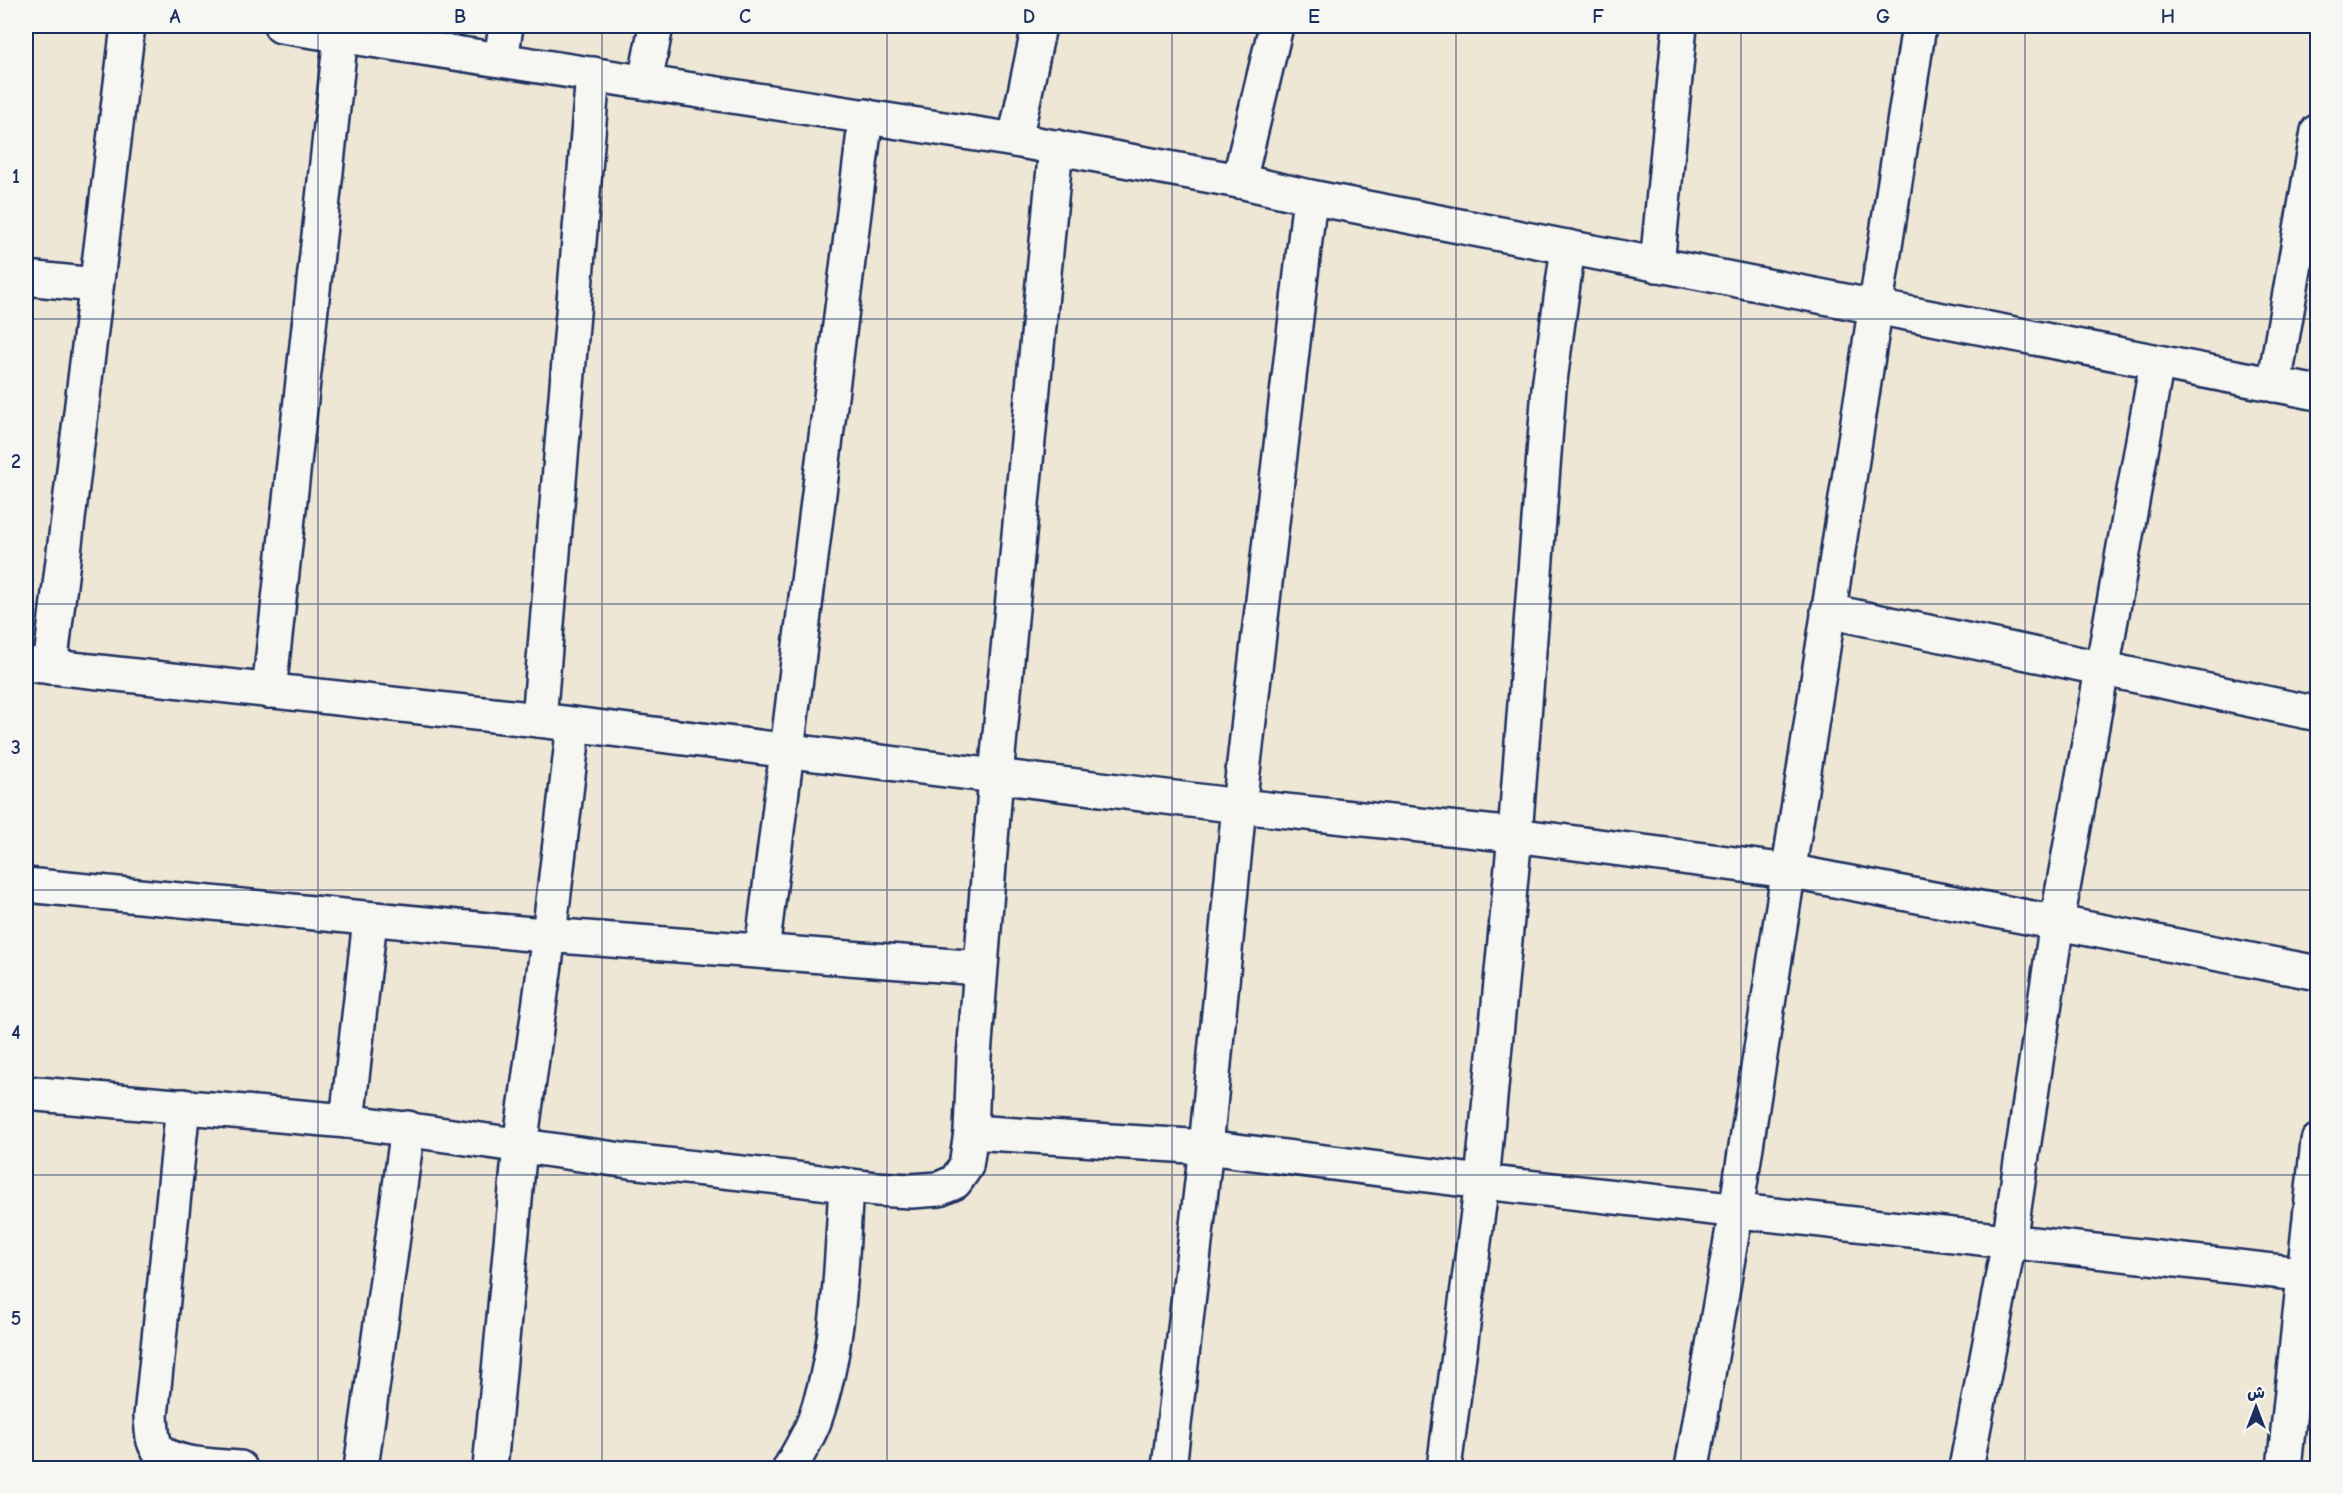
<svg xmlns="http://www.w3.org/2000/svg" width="2343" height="1494" viewBox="0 0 2343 1494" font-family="'Comic Neue','Playpen Sans Arabic',sans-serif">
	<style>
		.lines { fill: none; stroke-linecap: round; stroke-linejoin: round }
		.minor-casing { stroke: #1b2f5e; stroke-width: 38 }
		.tertiary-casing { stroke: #1b2f5e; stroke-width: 38 }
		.minor { stroke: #f6f6f2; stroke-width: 33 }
		.tertiary { stroke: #f6f6f2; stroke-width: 33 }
		.grid { fill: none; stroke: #1b2f5e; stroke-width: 1.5; stroke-opacity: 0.55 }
		.neatline { fill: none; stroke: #1b2f5e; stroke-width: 2 }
		.grid-label { font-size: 20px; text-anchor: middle; font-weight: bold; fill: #1b2f5e }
	</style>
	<rect width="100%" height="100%" fill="#efe7d6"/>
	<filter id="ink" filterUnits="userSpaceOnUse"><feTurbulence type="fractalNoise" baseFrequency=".0167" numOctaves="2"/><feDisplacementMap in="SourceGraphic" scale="12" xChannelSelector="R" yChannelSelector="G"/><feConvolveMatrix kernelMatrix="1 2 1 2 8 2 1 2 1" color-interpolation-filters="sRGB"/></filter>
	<g filter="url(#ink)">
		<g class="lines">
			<defs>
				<g id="minor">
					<path d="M 501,60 L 506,26"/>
					<path d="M 645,82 L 656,26"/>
					<path d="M 1015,140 L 1039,26"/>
					<path d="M 1056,147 L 996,776 L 974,1056 L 971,1132 L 1206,1147 L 1482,1182 L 2318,1276"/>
					<path d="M 1239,181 L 1276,26"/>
					<path d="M 1657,265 L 1680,26"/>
					<path d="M 26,278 L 95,285"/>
					<path d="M 2274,385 L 2318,131"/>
					<path d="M 1828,611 L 2318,714"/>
					<path d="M 26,664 L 539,720 L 1239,806 L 1515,835 L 1788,871 L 2318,973"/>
					<path d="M 50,667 L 128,26"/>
					<path d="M 269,691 L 341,35"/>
					<path d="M 539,720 L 593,74"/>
					<path d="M 26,885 L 520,933 L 980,968"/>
					<path d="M 762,951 L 866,116"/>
					<path d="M 26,1093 L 347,1121 L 629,1161 L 788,1178 L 876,1189 L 911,1191 L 939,1189 L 955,1182 L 966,1166 L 971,1132"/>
					<path d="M 183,1106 L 151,1416 C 152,1425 151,1435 155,1444 C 164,1466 219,1466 240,1468"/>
					<path d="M 347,1121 L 370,920"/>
					<path d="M 361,1468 L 408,1128"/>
					<path d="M 490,1468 L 520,1146 L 549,935 L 574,725"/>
					<path d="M 790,1468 C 799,1452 809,1436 815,1419 C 841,1344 841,1263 846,1186"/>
					<path d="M 1169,1468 L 1206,1147 L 1239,806 L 1310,197"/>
					<path d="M 1444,1468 L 1482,1182 L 1515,835 L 1549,388 L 1568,247"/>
					<path d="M 1692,1468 L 1736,1211 L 1919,26"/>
					<path d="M 1966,1468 L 2009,1242 L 2057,922 L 2157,362"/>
					<path d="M 2284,1468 L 2318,1141"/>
				</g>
				<path id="tertiary" d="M 281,26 L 1015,140 L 1239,181 L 1310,197 L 2318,393"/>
			</defs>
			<!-- minor casing -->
			<use href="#minor" class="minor-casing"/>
			<!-- tertiary casing -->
			<use href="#tertiary" class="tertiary-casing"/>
			<!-- minor -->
			<use href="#minor" class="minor"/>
			<!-- tertiary -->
			<use href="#tertiary" class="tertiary"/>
		</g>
	</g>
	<!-- grid -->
	<path class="grid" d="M 318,26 L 318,1468M 602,26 L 602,1468M 887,26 L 887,1468M 1172,26 L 1172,1468M 1456,26 L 1456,1468M 1741,26 L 1741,1468M 2025,26 L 2025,1468M 26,319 L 2318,319M 26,604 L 2318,604M 26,890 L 2318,890M 26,1175 L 2318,1175"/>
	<!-- margin -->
	<rect width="2343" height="1494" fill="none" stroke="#f6f6f2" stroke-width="66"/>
	<!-- north arrow -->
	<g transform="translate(2256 1407)" stroke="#f6f6f2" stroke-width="4.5" paint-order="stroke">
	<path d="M0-4.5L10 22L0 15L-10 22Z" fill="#1b2f5e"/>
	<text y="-9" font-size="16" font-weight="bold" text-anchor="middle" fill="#1b2f5e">ش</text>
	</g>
	<rect x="33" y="33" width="2277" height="1428" class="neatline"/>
	<g class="grid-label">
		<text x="175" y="23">A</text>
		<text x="460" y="23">B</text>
		<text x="745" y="23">C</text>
		<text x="1029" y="23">D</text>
		<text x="1314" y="23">E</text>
		<text x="1598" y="23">F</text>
		<text x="1883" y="23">G</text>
		<text x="2168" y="23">H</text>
		<text x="16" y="183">1</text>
		<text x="16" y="468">2</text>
		<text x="16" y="754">3</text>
		<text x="16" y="1039">4</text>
		<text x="16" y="1325">5</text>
	</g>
</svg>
